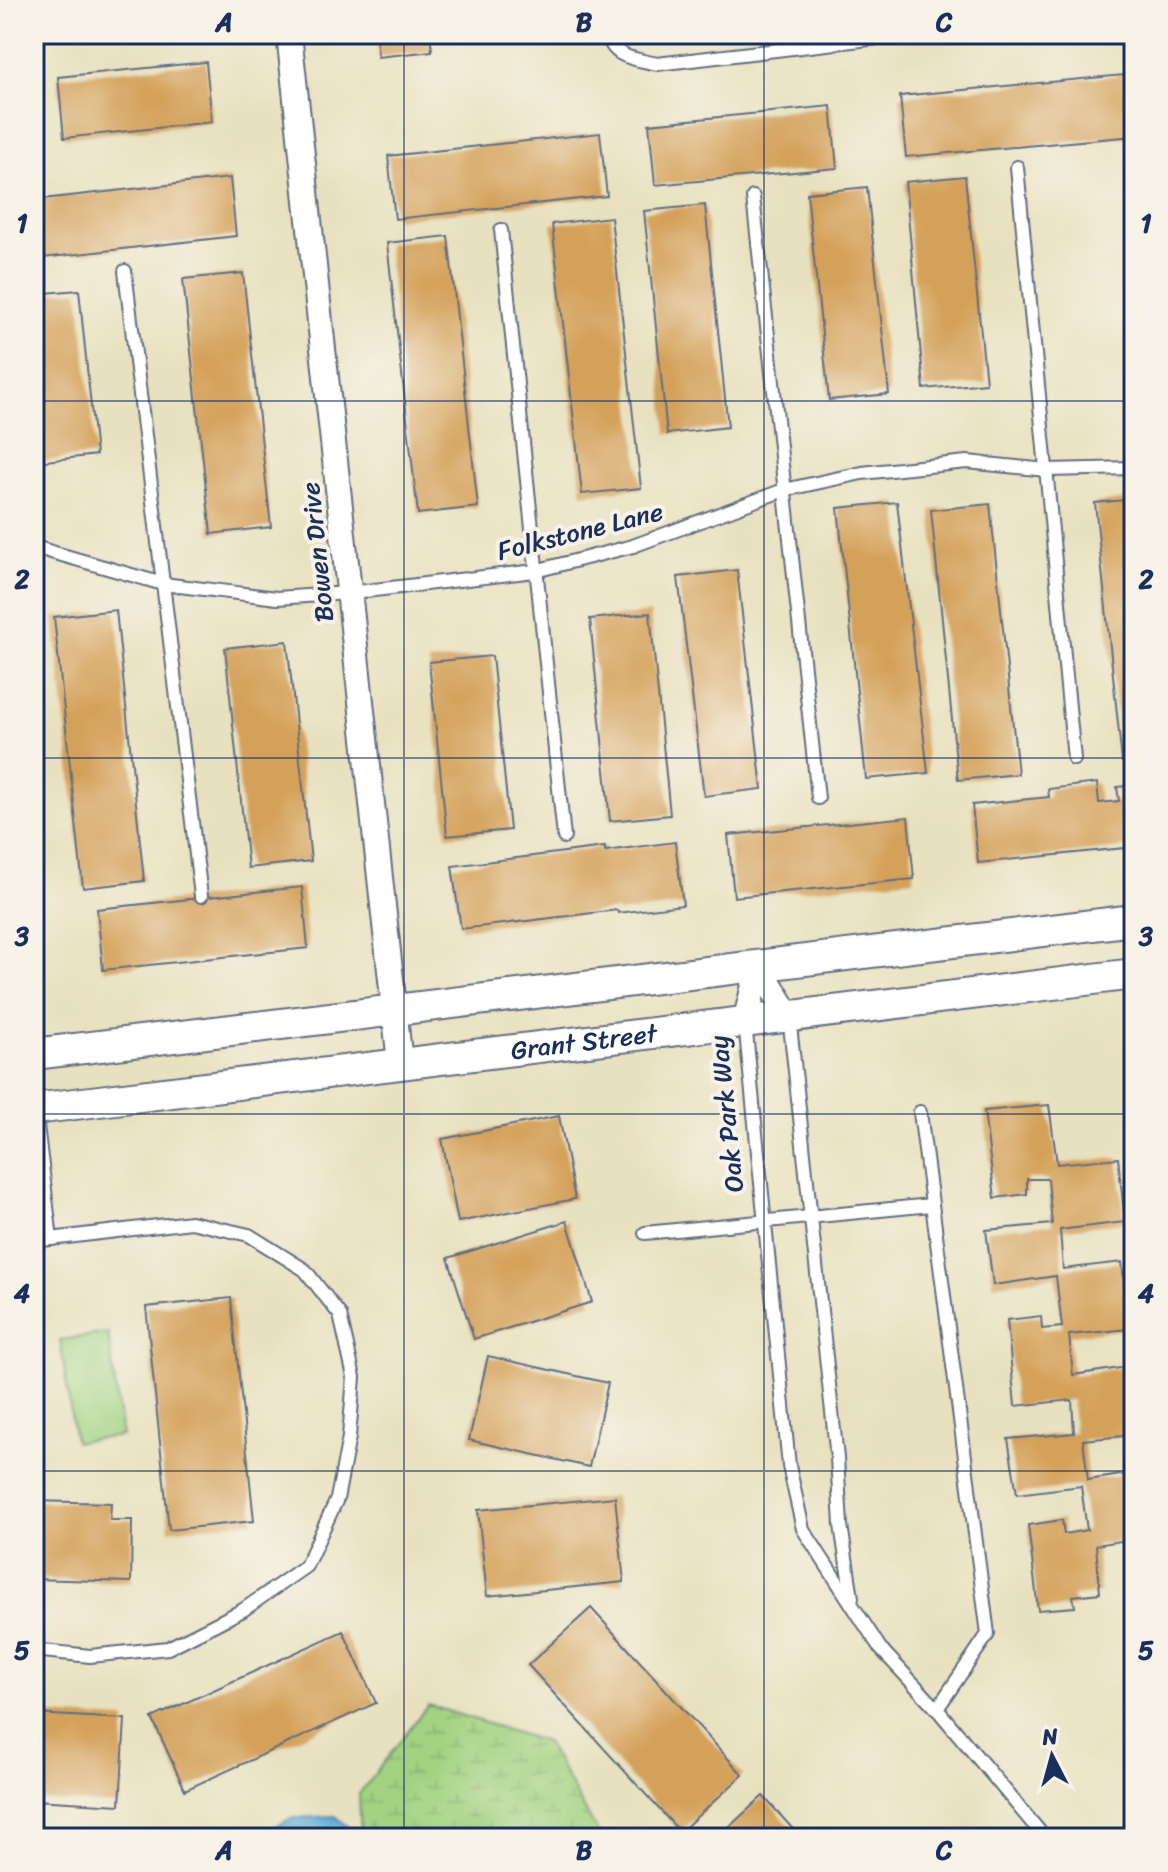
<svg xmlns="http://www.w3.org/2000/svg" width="1168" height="1872" viewBox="0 0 1168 1872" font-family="Sriracha,sans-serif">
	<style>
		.wetland { fill: url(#wetland-marsh); stroke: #5e8170; stroke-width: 2 }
		.garden { fill: #a2d381; stroke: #5e8170; stroke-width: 2 }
		.water { fill: #55a9d1; stroke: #386c98; stroke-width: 2 }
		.building { fill: #d4a15a }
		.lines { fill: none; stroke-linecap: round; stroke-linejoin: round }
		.service-casing { stroke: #636d80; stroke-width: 16 }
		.minor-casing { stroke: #636d80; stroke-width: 28 }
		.tertiary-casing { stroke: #636d80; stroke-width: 34 }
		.service { stroke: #fff; stroke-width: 12 }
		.minor { stroke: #fff; stroke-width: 24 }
		.tertiary { stroke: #fff; stroke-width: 30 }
		.grid { fill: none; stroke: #1b2f5e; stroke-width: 2; stroke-opacity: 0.55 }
		.labels { text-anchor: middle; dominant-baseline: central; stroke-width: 8; stroke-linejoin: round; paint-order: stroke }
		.street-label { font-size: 26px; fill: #1b2f5e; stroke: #f7f3e8 }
		.neatline { fill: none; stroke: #1b2f5e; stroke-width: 3 }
		.grid-label { font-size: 26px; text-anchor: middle; font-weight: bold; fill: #1b2f5e }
	</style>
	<defs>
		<pattern id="wetland-marsh" width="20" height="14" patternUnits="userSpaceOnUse" patternTransform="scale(2)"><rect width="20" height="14" fill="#a2d381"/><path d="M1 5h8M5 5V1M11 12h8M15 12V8" fill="none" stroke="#8bb572"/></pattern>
	</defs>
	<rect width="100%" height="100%" fill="#f7f3e8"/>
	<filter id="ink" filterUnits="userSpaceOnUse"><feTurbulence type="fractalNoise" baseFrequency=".0125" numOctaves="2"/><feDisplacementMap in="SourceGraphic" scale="16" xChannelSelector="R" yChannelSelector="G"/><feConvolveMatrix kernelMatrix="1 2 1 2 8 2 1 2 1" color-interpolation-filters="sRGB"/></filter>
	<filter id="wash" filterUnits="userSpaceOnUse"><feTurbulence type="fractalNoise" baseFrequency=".006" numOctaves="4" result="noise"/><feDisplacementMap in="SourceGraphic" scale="32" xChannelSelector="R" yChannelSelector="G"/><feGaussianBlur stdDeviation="1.8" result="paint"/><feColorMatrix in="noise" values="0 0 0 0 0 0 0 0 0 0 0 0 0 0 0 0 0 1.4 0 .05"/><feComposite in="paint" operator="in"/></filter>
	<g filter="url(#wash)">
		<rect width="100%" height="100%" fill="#e8e1bf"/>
		<!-- wetland -->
		<path class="wetland" d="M 428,1705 L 546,1742 L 601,1838 L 361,1838 L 359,1794 Z"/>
		<!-- garden -->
		<path class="garden" d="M 108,1333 L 122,1436 L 75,1442 L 60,1340 Z"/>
		<!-- water -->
		<path class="water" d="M 335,1816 L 361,1838 L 251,1838 L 292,1818 Z"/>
		<g id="blocks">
			<!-- building -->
			<g class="building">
				<path d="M 376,34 L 430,34 L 432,51 L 378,57 Z"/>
				<path d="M 644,34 L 690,34 L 690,36 L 644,41 Z"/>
				<path d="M 206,62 L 212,122 L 64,138 L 58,77 Z"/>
				<path d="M 1134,74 L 1134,136 L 906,157 L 900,96 Z"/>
				<path d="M 831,106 L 837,168 L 655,185 L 649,124 Z"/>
				<path d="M 600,133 L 607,196 L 395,219 L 388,156 Z"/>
				<path d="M 965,176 L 986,383 L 924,389 L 905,182 Z"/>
				<path d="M 230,178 L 236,236 L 34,259 L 34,200 Z"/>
				<path d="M 867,187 L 889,394 L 829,400 L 807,193 Z"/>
				<path d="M 705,205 L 728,427 L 667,434 L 644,211 Z"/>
				<path d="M 611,217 L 641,488 L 582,494 L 552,224 Z"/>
				<path d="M 448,236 L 478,507 L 418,514 L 387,243 Z"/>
				<path d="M 243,273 L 271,527 L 211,534 L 183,279 Z"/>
				<path d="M 79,290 L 96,455 L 37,462 L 34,436 L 34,294 Z"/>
				<path d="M 1134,499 L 1134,761 L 1122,762 L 1095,503 Z"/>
				<path d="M 897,502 L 928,773 L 866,779 L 838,508 Z"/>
				<path d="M 990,504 L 1018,774 L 958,780 L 931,510 Z"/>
				<path d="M 737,570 L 762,789 L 704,796 L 678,577 Z"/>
				<path d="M 116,610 L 144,881 L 83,888 L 54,617 Z"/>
				<path d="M 650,613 L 670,815 L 610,821 L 590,619 Z"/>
				<path d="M 287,641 L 311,861 L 248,868 L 225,648 Z"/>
				<path d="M 492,656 L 510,830 L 447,836 L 429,662 Z"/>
				<path d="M 1097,783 L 1099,803 L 1119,801 L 1117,787 L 1134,785 L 1134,847 L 978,863 L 972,805 L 1049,797 L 1048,789 Z"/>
				<path d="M 908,817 L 914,879 L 734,897 L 728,835 Z"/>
				<path d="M 675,842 L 683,905 L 618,913 L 617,910 L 461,929 L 452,866 L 605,847 L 605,851 Z"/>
				<path d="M 302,887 L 308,948 L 103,970 L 97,909 Z"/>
				<path d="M 1049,1105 L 1057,1164 L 1118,1158 L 1125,1222 L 1060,1230 L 1063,1269 L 1122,1262 L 1129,1329 L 1069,1335 L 1073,1375 L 1134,1366 L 1134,1435 L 1083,1440 L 1088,1480 L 1134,1473 L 1134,1539 L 1096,1545 L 1100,1593 L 1073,1596 L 1075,1607 L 1038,1610 L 1028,1525 L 1062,1520 L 1064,1534 L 1087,1530 L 1081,1486 L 1017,1494 L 1008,1439 L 1074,1433 L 1072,1400 L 1015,1406 L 1007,1320 L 1041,1316 L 1042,1329 L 1062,1327 L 1056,1276 L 993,1285 L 986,1230 L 1052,1224 L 1048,1179 L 1027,1179 L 1027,1194 L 995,1198 L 984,1111 Z"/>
				<path d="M 559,1116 L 575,1199 L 458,1222 L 442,1139 Z"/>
				<path d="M 567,1221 L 592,1302 L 474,1339 L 448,1258 Z"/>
				<path d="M 231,1298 L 254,1521 L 169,1530 L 146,1307 Z"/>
				<path d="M 488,1356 L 608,1383 L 589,1467 L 469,1440 Z"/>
				<path d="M 615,1497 L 624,1582 L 487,1596 L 478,1510 Z"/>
				<path d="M 34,1501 L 111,1503 L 110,1520 L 132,1520 L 131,1582 L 34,1579 Z"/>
				<path d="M 591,1608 L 743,1775 L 680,1832 L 528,1665 Z"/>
				<path d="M 343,1631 L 376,1703 L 185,1790 L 152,1718 Z"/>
				<path d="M 34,1714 L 125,1719 L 120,1805 L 34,1800 Z"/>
				<path d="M 763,1796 L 801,1838 L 717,1838 Z"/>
			</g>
		</g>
	</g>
	<g filter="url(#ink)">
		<use href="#blocks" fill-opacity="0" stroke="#636d80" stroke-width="2"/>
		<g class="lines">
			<defs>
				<g id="service">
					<path d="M 608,34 C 612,59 637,59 657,64 L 912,34"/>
					<path d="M 1017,167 L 1074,759"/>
					<path d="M 753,197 L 818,798"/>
					<path d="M 501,230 L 564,837"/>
					<path d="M 125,271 L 201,896"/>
					<path d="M 34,547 L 163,584 L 277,598 L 349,593 L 535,571 L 633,546 L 784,490 L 862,473 L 967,462 L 1047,470 L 1134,468"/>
					<path d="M 789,1016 L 837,1458 L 841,1525 L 852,1598"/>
					<path d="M 745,1022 L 789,1466 L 803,1529 L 880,1648 L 937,1709 L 1045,1838"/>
					<path d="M 35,1109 L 51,1239"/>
					<path d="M 920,1112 L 988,1634 L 937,1709"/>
					<path d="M 645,1233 L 931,1205"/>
					<path d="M 34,1241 L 191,1222 L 249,1235 L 305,1270 L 340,1315 L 354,1377 L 349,1437 L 337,1499 L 306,1566 L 243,1610 L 168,1648 L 90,1656 L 34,1650"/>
				</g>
				<g id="minor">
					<path d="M 289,34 L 400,1063"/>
					<path d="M 759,966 L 789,1016"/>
					<path d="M 745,1022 L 759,966"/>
				</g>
				<g id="tertiary">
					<path d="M 34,1054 L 1134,920"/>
					<path id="s1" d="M 34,1109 L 1134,974"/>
				</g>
			</defs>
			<!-- service casing -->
			<use href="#service" class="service-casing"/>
			<!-- minor casing -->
			<use href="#minor" class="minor-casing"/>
			<!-- tertiary casing -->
			<use href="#tertiary" class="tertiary-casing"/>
			<!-- service -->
			<use href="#service" class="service"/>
			<!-- minor -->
			<use href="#minor" class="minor"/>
			<!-- tertiary -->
			<use href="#tertiary" class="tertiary"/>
		</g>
	</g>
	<!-- grid -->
	<path class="grid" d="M 404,34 L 404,1838M 764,34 L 764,1838M 34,401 L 1134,401M 34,758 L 1134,758M 34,1114 L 1134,1114M 34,1471 L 1134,1471"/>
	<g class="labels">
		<!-- street labels -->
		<g class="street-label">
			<text transform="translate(580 531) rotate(-14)">Folkstone Lane</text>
			<text transform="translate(317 552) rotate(-96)">Bowen Drive</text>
			<text stroke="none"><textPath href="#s1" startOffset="554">Grant Street</textPath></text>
			<text transform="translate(726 1114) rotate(-96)">Oak Park Way</text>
		</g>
	</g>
	<!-- margin -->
	<rect width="1168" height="1872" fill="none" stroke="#f7f3e8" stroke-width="88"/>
	<!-- north arrow -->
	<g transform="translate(1052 1756) rotate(354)" stroke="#f7f3e8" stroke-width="6" paint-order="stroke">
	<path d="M0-6L14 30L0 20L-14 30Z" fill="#1b2f5e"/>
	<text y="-12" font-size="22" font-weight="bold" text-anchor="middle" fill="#1b2f5e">N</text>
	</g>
	<rect x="44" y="44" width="1080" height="1784" class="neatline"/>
	<g class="grid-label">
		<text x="224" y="31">A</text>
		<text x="584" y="31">B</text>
		<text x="944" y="31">C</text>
		<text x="22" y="232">1</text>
		<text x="1146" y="232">1</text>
		<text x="22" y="588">2</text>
		<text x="1146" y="588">2</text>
		<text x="22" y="945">3</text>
		<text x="1146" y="945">3</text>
		<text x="22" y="1302">4</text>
		<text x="1146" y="1302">4</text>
		<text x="22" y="1659">5</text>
		<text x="1146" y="1659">5</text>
		<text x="224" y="1859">A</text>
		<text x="584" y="1859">B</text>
		<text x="944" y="1859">C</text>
	</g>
</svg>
